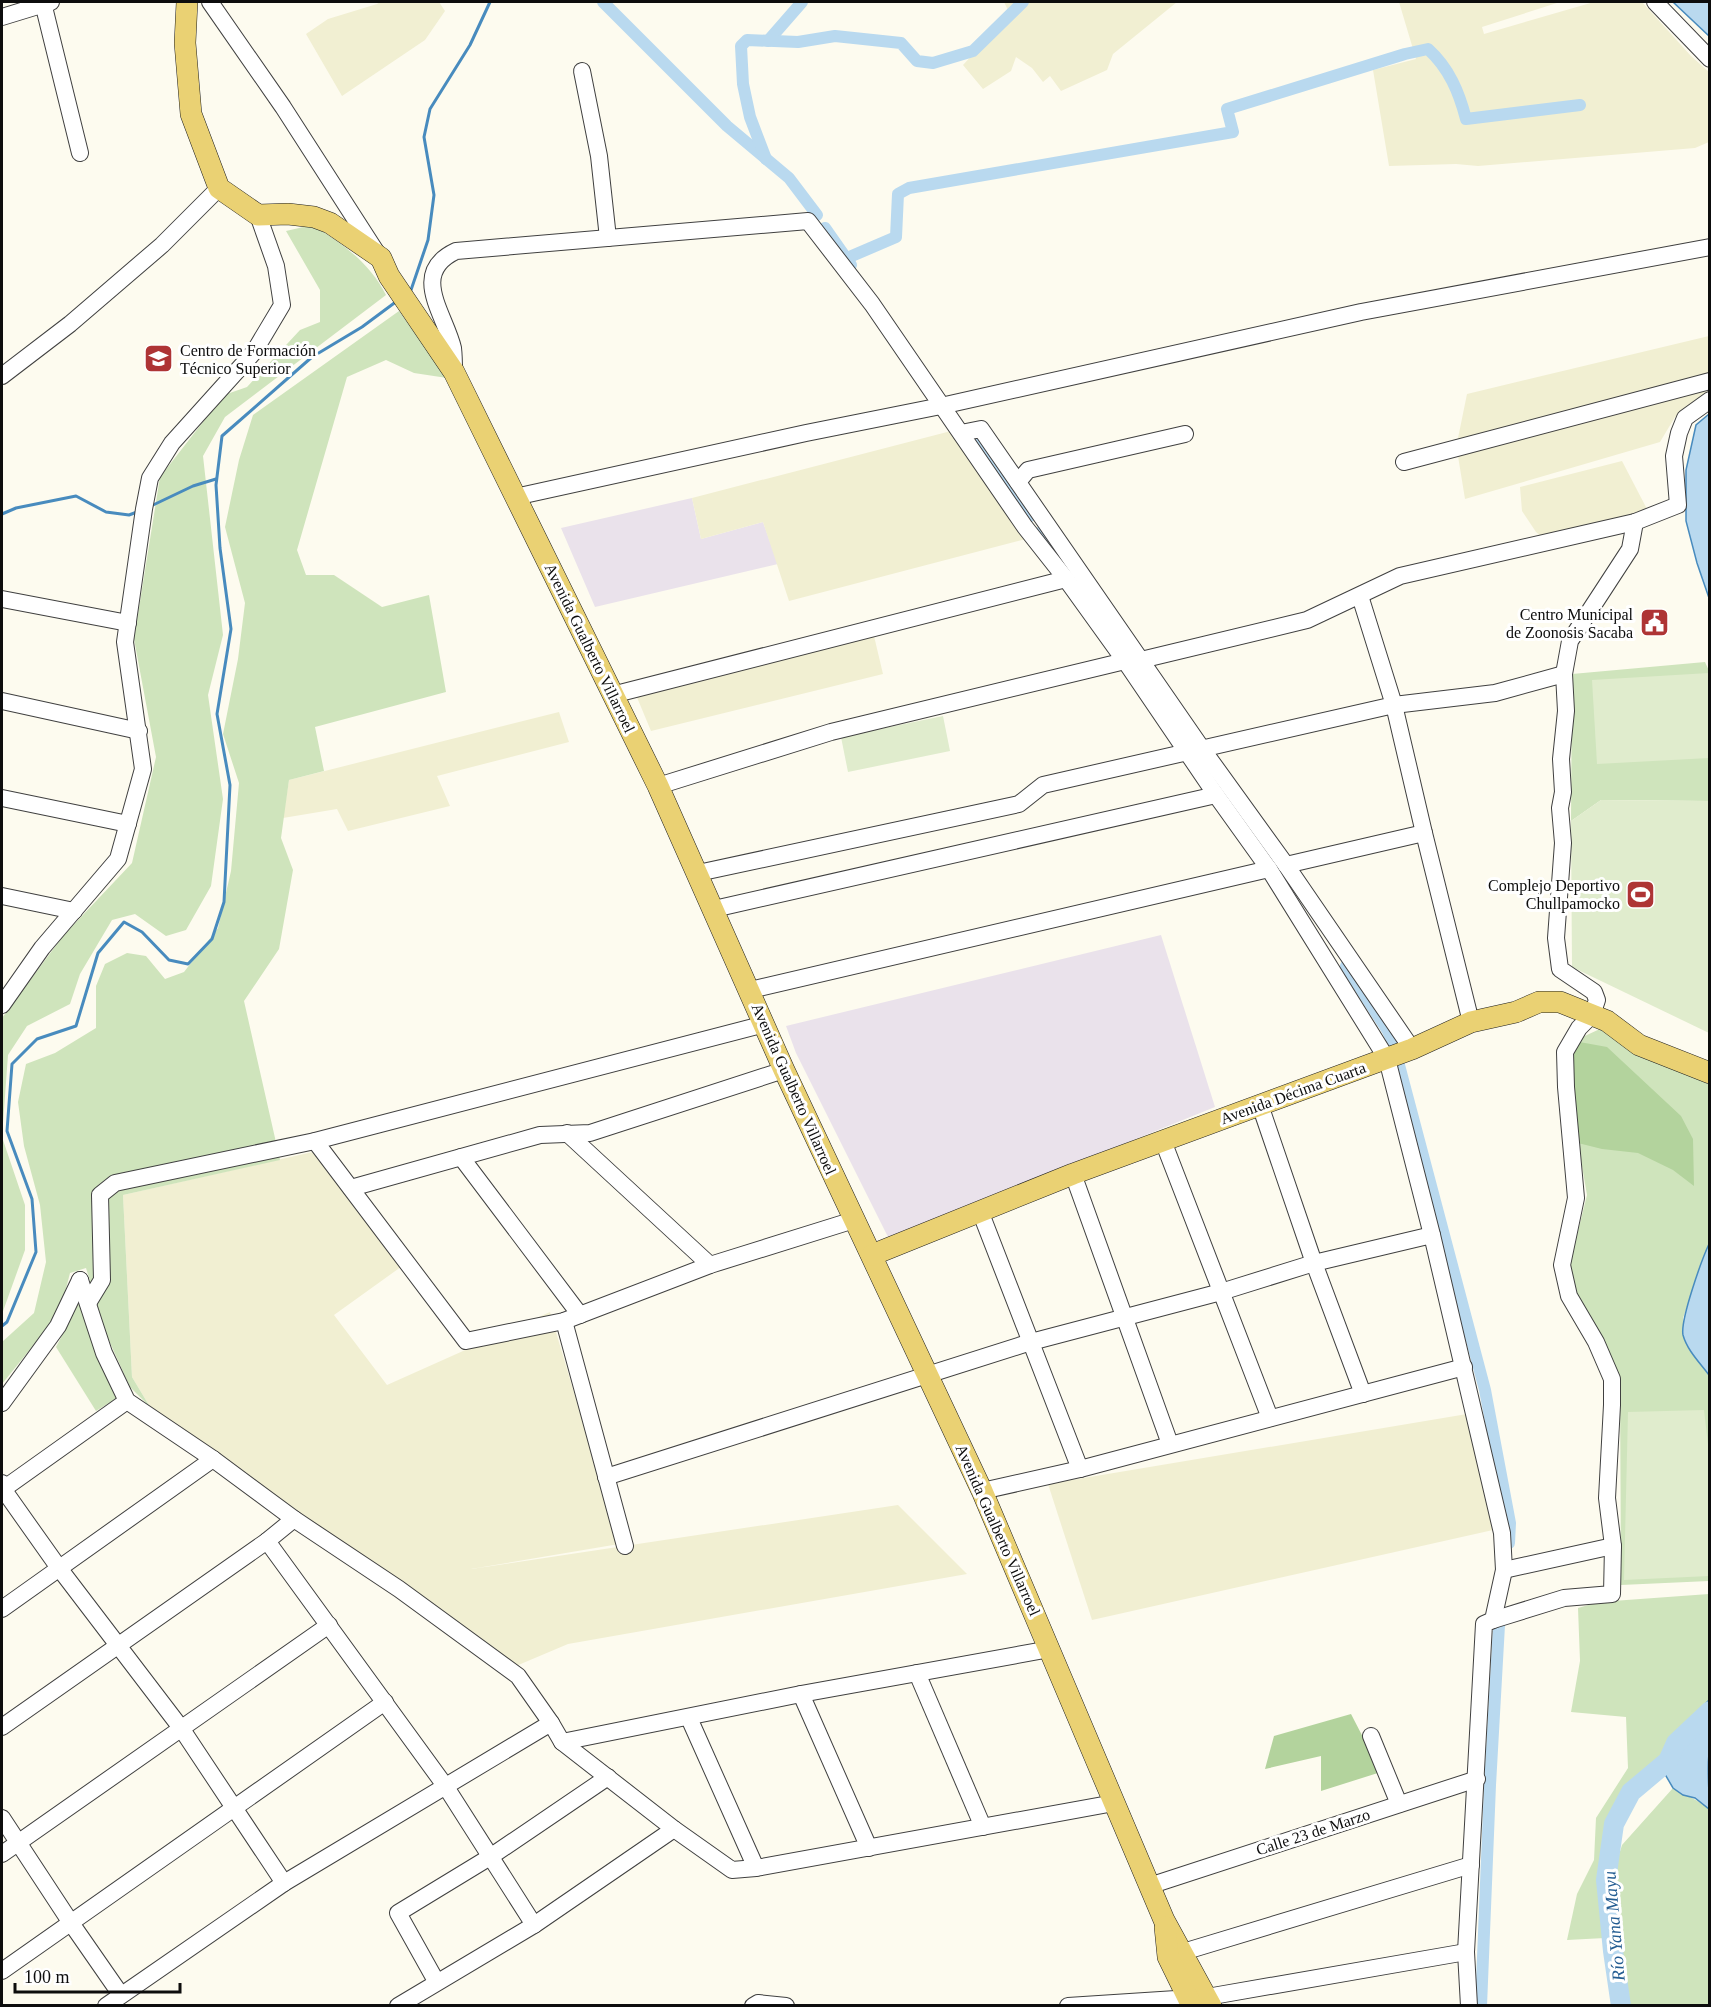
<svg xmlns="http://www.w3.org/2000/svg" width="1711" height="2007" viewBox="0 0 1711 2007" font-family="'Times New Roman',serif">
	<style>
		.industrial { fill: #eae2eb }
		.farmland { fill: #f1efd2 }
		.green { fill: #cfe4bc }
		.forest { fill: #b3d39d }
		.pitch { fill: #e0eccd }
		.water { fill: #b9d9ef; stroke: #488bbe; stroke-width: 1.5 }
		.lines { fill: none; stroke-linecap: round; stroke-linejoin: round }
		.stream { stroke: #488bbe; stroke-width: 3 }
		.canal { stroke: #b9d9ef; stroke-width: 12 }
		.river { stroke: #b9d9ef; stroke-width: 20 }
		.minor-casing { stroke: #404040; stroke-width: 18 }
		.major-casing { stroke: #1e1e1e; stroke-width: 22 }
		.minor { stroke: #fff; stroke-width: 16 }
		.major { stroke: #ead173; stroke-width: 21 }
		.labels { text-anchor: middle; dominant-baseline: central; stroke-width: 6; stroke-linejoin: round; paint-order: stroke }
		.poi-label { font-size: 16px; fill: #0d0d0d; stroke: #fff; text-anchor: end }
		.street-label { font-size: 16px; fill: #0d0d0d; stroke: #fff }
		.water-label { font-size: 18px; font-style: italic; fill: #245d92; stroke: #fff }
	</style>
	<rect width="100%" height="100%" fill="#fdfbef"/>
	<!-- industrial -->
	<g class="industrial">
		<path d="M 692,498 L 701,539 L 763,522 L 778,564 L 595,607 L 561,528 Z"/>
		<path d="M 1161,935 L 1215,1107 L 889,1239 L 796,1053 L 786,1026 Z"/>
	</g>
	<!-- farmland -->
	<g class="farmland">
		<path d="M 380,2 L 439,2 L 445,11 L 425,40 L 342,96 L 306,34 L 328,19 L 377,4 Z"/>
		<path d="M 1004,2 L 1177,2 L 1113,54 L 1107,70 L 1061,91 L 1050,76 L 1043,82 L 1032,68 L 1016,57 L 1011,71 L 983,89 L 963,65 L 1010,14 Z"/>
		<path d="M 1399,2 L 1560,2 L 1482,27 L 1484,34 L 1594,2 L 1642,2 L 1691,56 L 1709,72 L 1709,142 L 1695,148 L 1478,166 L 1456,164 L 1389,166 L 1373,70 L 1416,59 Z"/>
		<path d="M 1709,336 L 1709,380 L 1457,443 L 1467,394 Z"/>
		<path d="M 1709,387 L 1709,390 L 1675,417 L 1660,442 L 1465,499 L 1457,450 Z"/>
		<path d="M 951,431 L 1026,539 L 789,601 L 763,522 L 701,539 L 692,498 Z"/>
		<path d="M 1622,461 L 1648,511 L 1542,537 L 1536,532 L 1522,511 L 1520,487 Z"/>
		<path d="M 874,636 L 883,674 L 651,731 L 636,695 Z"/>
		<path d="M 559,712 L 569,742 L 437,776 L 450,806 L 348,831 L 337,809 L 283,818 L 289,780 Z"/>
		<path d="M 326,1149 L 405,1264 L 334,1315 L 387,1385 L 550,1312 L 619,1544 L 471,1569 L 898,1505 L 967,1574 L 568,1644 L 516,1666 L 150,1407 L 132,1377 L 123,1195 Z"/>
		<path d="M 1467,1414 L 1493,1530 L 1092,1620 L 1048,1484 Z"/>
	</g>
	<!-- green -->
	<g class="green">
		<path d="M 312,225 C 342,243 370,263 386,295 L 225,417 L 203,456 L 223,635 L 208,695 L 223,799 L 211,886 L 186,930 L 166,936 L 135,914 L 112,920 L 80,974 L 70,1004 L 27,1026 L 8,1055 L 2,1137 L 25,1205 L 25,1250 L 2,1314 L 2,1018 L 63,936 L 132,863 L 156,757 L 134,639 L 160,477 L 224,395 L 247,387 L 300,330 L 320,322 L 320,290 L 286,231 Z"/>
		<path d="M 399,311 L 447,378 L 414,373 L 386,360 L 347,377 L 297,550 L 306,575 L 334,575 L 382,607 L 429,595 L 446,692 L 315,727 L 324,771 L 289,780 L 281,838 L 293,870 L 279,949 L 244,1001 L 280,1160 L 123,1195 L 132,1377 L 150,1407 L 130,1387 L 106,1334 L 86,1268 L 70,1273 L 62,1304 L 40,1337 L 2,1384 L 2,1342 L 34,1313 L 46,1262 L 40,1205 L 24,1146 L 18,1102 L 26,1064 L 55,1053 L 96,1028 L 96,986 L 105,964 L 127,953 L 146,956 L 165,979 L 184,972 L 218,928 L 231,871 L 239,783 L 223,734 L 238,659 L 245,603 L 225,527 L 239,460 L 253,415 Z"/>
		<path d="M 1705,662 L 1710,673 L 1709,801 L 1601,800 L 1571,821 L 1572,674 Z"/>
		<path d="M 1602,1028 L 1635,1050 L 1709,1084 L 1709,1244 L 1683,1318 L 1689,1348 L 1709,1375 L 1709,1581 L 1621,1585 L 1620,1383 L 1581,1310 L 1570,1263 L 1587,1195 L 1578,1143 L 1574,1041 Z"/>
		<path d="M 79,1303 L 117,1398 L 96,1411 L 56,1347 Z"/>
		<path d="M 1709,1594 L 1709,1700 L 1673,1737 L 1665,1757 L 1629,1784 L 1608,1821 L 1599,1874 L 1605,1938 L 1567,1940 L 1577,1894 L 1594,1860 L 1596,1818 L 1628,1768 L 1626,1717 L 1571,1712 L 1580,1661 L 1578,1608 L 1599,1602 Z"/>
		<path d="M 1673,1788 C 1686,1796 1697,1799 1709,1809 L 1709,2005 L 1626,2005 L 1618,1961 L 1612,1878 L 1622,1845 Z"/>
	</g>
	<!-- forest -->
	<g class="forest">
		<path d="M 1574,1041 L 1607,1047 L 1681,1116 L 1693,1139 L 1694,1186 L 1673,1170 L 1638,1153 L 1602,1149 L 1578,1143 L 1573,1097 Z"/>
		<path d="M 1351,1714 L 1381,1772 L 1321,1791 L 1321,1756 L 1265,1769 L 1274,1736 Z"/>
	</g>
	<!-- pitch -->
	<g class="pitch">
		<path d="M 1709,673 L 1709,758 L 1597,764 L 1592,680 Z"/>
		<path d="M 943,716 L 950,751 L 848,772 L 841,737 Z"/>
		<path d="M 1601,800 L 1709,801 L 1709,1033 L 1572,967 L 1571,821 Z"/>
		<path d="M 1704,1410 L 1710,1461 L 1709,1576 L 1624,1580 L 1628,1412 Z"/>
	</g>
	<!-- water -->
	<g class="water">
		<path d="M 1673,2 L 1709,2 L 1709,36 Z"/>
		<path d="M 1709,414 L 1709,598 L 1697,563 L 1686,521 L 1686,470 L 1696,425 Z"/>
		<path d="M 1709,1244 L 1709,1375 C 1700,1363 1687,1350 1683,1335 C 1680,1320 1702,1259 1709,1244 Z"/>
		<path d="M 1709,1700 L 1710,1750 C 1706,1757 1710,1797 1709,1809 L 1695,1798 L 1683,1795 L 1673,1788 L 1666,1776 L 1665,1757 L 1673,1737 Z"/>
	</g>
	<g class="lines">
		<!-- stream -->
		<g class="stream">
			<path d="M 409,291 L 411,290 L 428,240 L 434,195 L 424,137 L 430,109 L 470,45 L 490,2"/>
			<path d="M 151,506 L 193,486 L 216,479"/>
			<path d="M 2,514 L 16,508 L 76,496 L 106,512 L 129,515 L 137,512"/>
			<path d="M 2,1326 L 7,1322 L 36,1252 L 32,1199 L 7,1131 L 12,1064 L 37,1039 L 76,1026 L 98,953 L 124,922 L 142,932 L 169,960 L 188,964 L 212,939 L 224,902 L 230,785 L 217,714 L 231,629 L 220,548 L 216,485 L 222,436 L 312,357 L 362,327 L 397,301"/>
		</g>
		<!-- canal -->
		<g class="canal">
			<path d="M 603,2 L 727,126 L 789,178 L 817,215"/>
			<path d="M 768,41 L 802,2"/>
			<path d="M 766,159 L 750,117 L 743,84 L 741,46 L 747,40 L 798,42 L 835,36 L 901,43 L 917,61 L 933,63 L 973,51 L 1023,2"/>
			<path d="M 825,228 L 851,265"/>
			<path d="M 847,258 L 896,237 L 898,194 L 909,188 L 1233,132 L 1227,109 L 1405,54 L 1428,49 C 1449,68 1459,92 1466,119 L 1580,105"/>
			<path d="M 976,440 L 1030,516"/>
			<path d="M 1041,532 L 1070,571"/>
			<path d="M 1346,966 L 1388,1031 L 1394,1047"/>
			<path d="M 1399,1065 L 1485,1390 L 1510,1523 L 1509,1543"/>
			<path d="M 1481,2006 L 1490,1785 L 1499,1625"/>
		</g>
		<!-- river -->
		<path class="river" d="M 1621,2006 L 1613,1951 L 1606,1880 L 1614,1824 L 1631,1792 L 1668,1761 L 1676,1743 L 1710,1711"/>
		<defs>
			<g id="minor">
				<path d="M 210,2 L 283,107 L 377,253"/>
				<path d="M 1655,2 L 1710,59"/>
				<path d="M 43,3 L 80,153"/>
				<path d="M 2,17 L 51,2"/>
				<path d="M 582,71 L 599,156 L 608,238"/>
				<path d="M 454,372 C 454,364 454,356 453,348 C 445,314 409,273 456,251 L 808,221 L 872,304 L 1025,527 L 1066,579 L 1125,661 L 1216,795 L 1269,869 L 1387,1059 L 1432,1235 L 1502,1533 L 1504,1570 L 1493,1620 L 1484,1624 L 1466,1952 L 1469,2006"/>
				<path d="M 2,376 L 70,324 L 162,245 L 219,188"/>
				<path d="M 961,433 L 981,429 L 1203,750 L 1286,865 L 1412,1049"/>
				<path d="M 1404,462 L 1710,381"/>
				<path d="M 1018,482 L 1028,470 L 1185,434"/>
				<path d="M 515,497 L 806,433 L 941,406 L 1361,312 L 1710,247"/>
				<path d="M 1360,596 L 1394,705 L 1424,833 L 1471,1022"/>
				<path d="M 2,599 L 128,623"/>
				<path d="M 612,695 L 1066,579"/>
				<path d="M 2,701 L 139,731"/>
				<path d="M 658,786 L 831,732 L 1125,661 L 1141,660 L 1307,620 L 1400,576 L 1635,522 L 1678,505 L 1674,456 L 1679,433 L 1685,418 L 1710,400"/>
				<path d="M 2,798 L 128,824"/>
				<path d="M 1286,865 L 1424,833"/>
				<path d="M 698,873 L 1019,804 L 1043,785 L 1394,705 L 1495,693 L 1564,674"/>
				<path d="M 2,896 L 74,911"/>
				<path d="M 714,909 L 1216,795"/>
				<path d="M 750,990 L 1269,869"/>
				<path d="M 2,1005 L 42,948 L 118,859 L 143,769 L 125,642 L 144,509 L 150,478 L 172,443 L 254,352 L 282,305 L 276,266 L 258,215"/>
				<path d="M 1260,1105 L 1314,1263 L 1363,1394"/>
				<path d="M 567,1133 L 710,1265"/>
				<path d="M 315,1141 L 466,1341 L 564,1321 L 710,1265 L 854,1220"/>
				<path d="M 1163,1141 L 1270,1418"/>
				<path d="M 461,1157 L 580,1315"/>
				<path d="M 1073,1174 L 1170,1444"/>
				<path d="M 351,1188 L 540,1135 L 590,1133 L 784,1070"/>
				<path d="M 980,1211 L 1080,1469"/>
				<path d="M 80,1280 L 104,1353 L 127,1401 L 213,1459 L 294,1519 L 399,1589 L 518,1676 L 551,1723 L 562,1742 L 674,1829 L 732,1870 L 756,1868 L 1114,1803"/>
				<path d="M 88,1303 L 102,1280 L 100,1195 L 115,1183 L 315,1141 L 765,1024"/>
				<path d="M 564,1321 L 625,1546"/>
				<path d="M 2,1403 L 58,1326 L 80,1280"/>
				<path d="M 606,1477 L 1031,1342 L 1221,1292 L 1314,1263 L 1432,1235"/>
				<path d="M 2,1483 L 3,1489 L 59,1568 L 181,1728 L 284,1883"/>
				<path d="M 2,1490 L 127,1401"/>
				<path d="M 982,1491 L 1080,1469 L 1464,1367"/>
				<path d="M 267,1541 L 446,1787 L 534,1925"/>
				<path d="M 1504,1570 L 1613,1546"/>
				<path d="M 2,1609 L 213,1459"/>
				<path d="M 1493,1620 L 1564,1598 L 1612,1594 L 1613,1546 L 1607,1498 L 1612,1405 L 1612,1379 L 1596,1342 L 1569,1296 L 1562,1265 L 1576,1198 L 1566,1087 L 1565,1052 L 1579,1028 L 1592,1015 L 1597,1000 L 1594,992 L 1560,969 L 1556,938 L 1563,843 L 1560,808 L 1563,792 L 1561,759 L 1566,711 L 1564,674 L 1570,641 L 1630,549 L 1635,522"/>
				<path d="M 917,1673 L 983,1827"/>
				<path d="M 801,1694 L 869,1848"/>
				<path d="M 689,1718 L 756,1868"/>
				<path d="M 2,1727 L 267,1541 L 294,1519"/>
				<path d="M 1371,1736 L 1399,1804"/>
				<path d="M 562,1742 L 801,1694 L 1050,1649"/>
				<path d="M 2,1818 L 71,1923 L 121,1995"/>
				<path d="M 2,1854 L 329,1625"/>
				<path d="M 1149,1886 L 1477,1779"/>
				<path d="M 1183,1952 L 1471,1865"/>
				<path d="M 2,1971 L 385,1702"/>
				<path d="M 436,1981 L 398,1913 L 490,1857 L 608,1777"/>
				<path d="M 106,2006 L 284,1883 L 551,1723"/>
				<path d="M 398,2006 L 534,1925 L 674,1829"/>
				<path d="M 753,2006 L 758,2003 L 786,2006"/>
				<path d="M 1068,2006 L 1207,1997 L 1466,1952"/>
			</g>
			<g id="major">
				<path d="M 187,2 L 185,43 L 191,114 L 219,188 L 258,215 L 288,214 L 314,217 L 330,223 L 381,258 L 389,276 L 454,372 L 658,786 L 784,1070 L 982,1491 L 1164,1920 L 1211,2006"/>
				<path d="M 872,1255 L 1073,1174 L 1412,1049 L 1471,1022 L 1516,1012 L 1539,1002 L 1560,1002 L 1607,1021 L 1639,1045 L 1710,1073"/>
				<path d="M 1165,1927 L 1168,1957 L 1192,2006"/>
			</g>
		</defs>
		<!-- minor casing -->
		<use href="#minor" class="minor-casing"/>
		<!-- major casing -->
		<use href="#major" class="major-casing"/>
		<!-- minor -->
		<use href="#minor" class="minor"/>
		<!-- major -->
		<use href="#major" class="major"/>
	</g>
	<!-- icons -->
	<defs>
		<symbol id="university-square" viewBox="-11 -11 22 22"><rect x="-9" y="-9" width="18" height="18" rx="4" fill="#ae3435" stroke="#fff"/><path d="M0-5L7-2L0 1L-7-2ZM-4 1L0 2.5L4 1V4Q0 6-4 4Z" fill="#fff"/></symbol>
		<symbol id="civic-square" viewBox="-11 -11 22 22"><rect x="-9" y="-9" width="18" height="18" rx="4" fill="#ae3435" stroke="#fff"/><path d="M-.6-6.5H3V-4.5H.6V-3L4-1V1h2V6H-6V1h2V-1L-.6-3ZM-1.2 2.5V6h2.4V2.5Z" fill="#fff"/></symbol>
		<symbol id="stadium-square" viewBox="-11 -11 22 22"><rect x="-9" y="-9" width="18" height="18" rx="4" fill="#ae3435" stroke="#fff"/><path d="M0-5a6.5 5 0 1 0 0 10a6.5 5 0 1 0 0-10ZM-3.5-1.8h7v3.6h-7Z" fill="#fff"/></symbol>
	</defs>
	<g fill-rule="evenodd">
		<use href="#university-square" x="142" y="342" width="33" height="33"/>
		<use href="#civic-square" x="1638" y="606" width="33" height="33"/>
		<use href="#stadium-square" x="1624" y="878" width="33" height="33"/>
	</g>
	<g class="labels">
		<!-- poi labels -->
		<g class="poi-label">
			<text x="180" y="350" text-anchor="start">Centro de Formación<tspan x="180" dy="18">Técnico Superior</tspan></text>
			<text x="1633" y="614">Centro Municipal<tspan x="1633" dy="18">de Zoonosis Sacaba</tspan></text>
			<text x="1620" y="885">Complejo Deportivo<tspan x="1620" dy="18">Chullpamocko</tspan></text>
		</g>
		<!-- street labels -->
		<g class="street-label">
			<text transform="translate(590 648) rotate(64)">Avenida Gualberto Villarroel</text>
			<text transform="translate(794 1089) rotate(66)">Avenida Gualberto Villarroel</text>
			<text transform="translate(1293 1093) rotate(-20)">Avenida Décima Cuarta</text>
			<text transform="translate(998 1530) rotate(66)">Avenida Gualberto Villarroel</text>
			<text transform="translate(1313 1832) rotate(-18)">Calle 23 de Marzo</text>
		</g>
		<!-- water labels -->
		<g class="water-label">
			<text transform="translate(1614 1926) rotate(-95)">Río Yana Mayu</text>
		</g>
	</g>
	<!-- border -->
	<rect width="1711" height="2007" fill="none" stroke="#0d0d0d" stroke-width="6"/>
	<!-- scale -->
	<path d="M15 1983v9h165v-9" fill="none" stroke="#0d0d0d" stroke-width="3"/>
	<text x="24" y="1983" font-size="18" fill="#0d0d0d" stroke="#ffffff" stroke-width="4.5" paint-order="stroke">100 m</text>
</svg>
